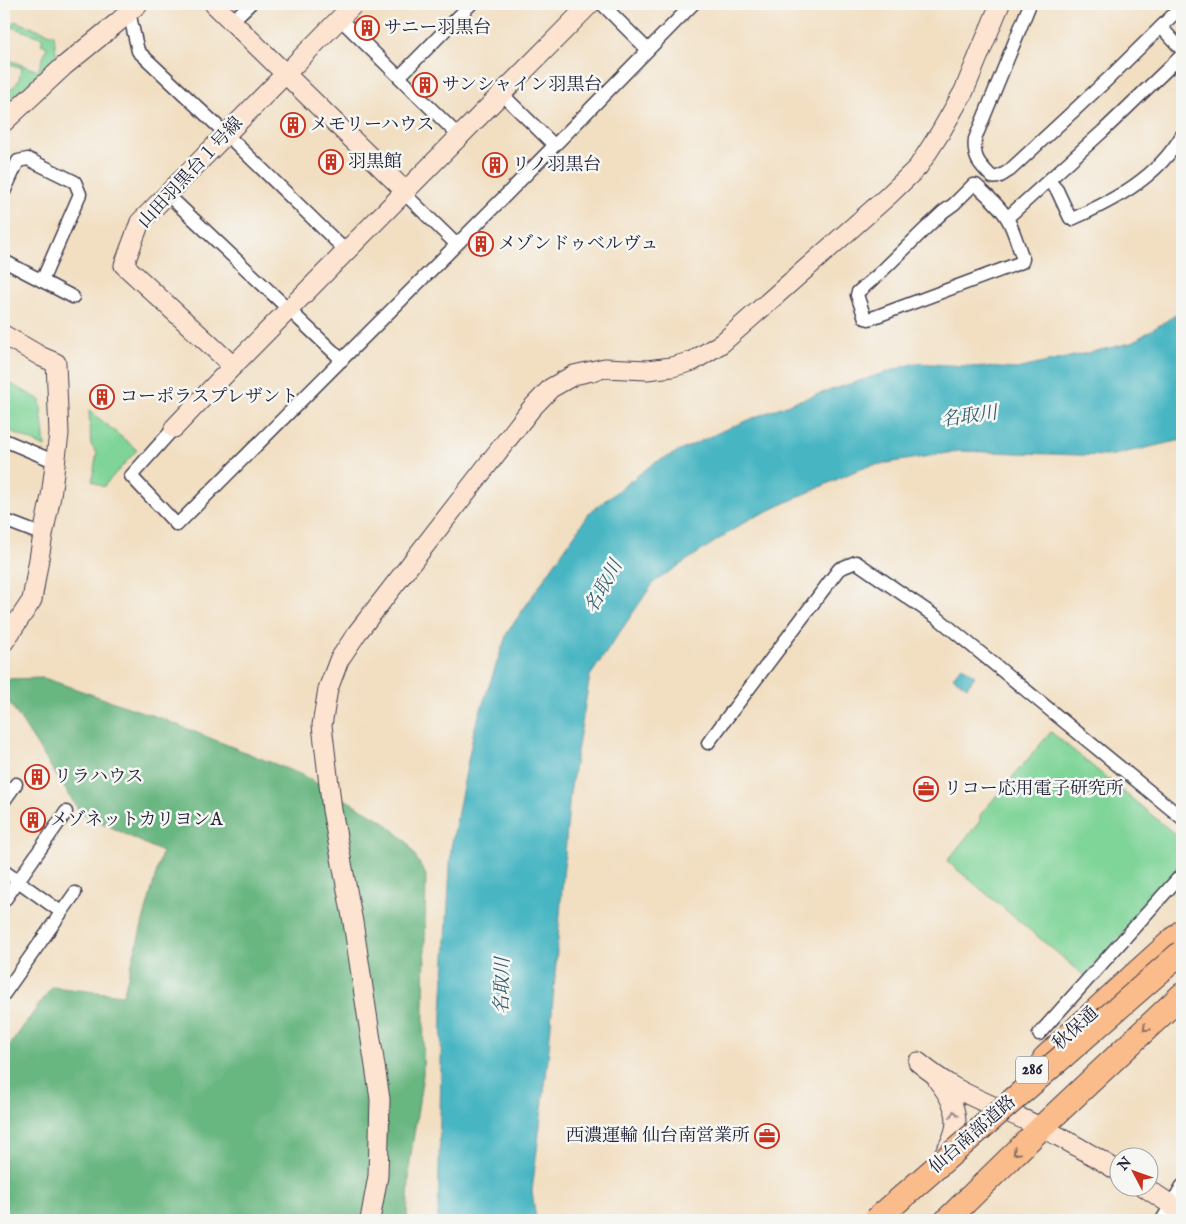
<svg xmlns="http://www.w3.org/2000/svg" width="1186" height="1224" viewBox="0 0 1186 1224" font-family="'IM FELL English','Noto Serif JP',serif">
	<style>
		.green { fill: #7fd498; stroke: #507b6a }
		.forest { fill: #67b680; stroke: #446c5e }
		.water { fill: #47b5c2; stroke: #346c7e }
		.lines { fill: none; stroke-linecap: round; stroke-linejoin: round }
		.street-casing { stroke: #413e4f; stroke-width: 15 }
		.secondary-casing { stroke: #413e4f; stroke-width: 21 }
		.highway-casing { stroke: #413e4f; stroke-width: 26 }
		.street { stroke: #fff; stroke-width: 12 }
		.secondary { stroke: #fde4d1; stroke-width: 19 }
		.highway { stroke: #fabc8b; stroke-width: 24 }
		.highway-bridge-casing { stroke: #413e4f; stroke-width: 26; stroke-linecap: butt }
		.highway-bridge { stroke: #fabc8b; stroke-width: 24 }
		.oneway { stroke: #8e6f63 }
		.oneway2 { stroke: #9a8d8e }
		.labels { text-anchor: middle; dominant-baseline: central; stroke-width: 5; stroke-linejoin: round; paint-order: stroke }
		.shield { fill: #f6f6f2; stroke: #626272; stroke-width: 1 }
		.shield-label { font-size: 16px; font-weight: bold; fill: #22223b }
		.poi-label { font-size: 18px; fill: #22223b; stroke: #f6f6f2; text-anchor: start }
		.street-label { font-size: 18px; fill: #22223b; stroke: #f6f6f2 }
		.water-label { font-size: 19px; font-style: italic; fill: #315d71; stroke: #f6f6f2 }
	</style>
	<rect width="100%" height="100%" fill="#f6f6f2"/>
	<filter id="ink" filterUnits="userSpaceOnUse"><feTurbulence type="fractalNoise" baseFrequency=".02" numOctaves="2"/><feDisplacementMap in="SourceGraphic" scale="10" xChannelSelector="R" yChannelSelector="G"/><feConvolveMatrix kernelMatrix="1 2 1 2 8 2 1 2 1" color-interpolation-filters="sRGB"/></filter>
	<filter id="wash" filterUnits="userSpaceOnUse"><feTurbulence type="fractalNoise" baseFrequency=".0096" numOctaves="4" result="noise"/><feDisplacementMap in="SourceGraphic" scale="20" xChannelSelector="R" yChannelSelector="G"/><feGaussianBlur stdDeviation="1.12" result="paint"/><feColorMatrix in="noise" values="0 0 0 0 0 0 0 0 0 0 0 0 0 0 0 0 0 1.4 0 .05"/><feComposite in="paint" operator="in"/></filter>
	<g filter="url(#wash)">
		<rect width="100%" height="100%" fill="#f2dfc2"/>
		<!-- green -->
		<g class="green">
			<path d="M 14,21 L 54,35 L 57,61 L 6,102 L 4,101 L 4,93 L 6,94 L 18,82 L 22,68 L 4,62 L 4,58 L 38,71 L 47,47 L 41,44 L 43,38 L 12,27 Z"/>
			<path d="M 4,380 L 40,400 L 45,447 L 4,428 Z"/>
			<path d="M 89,410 L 137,450 L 103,487 L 92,481 L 97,453 L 91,445 Z"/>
			<path d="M 1051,732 L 1182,840 L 1182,867 L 1085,976 L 947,861 L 980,821 L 980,815 Z"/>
		</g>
		<!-- forest -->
		<path class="forest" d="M 44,678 L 160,718 L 302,775 L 383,821 L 407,842 L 426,875 L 423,1075 L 410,1161 L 407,1220 L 4,1220 L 4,1053 L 52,987 L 123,995 L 162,852 L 80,812 L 4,694 L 4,679 Z"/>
		<!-- water -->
		<g class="water">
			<path d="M 1182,311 L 1182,440 L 1109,456 L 959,451 L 864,467 L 748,520 L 654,582 L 590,676 L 570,793 L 548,1060 L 532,1191 L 536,1220 L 438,1220 L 442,1013 L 451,848 L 474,730 L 507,633 L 590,512 L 654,463 L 724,430 L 791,403 L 915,363 L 1017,369 L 1131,343 Z"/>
			<path d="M 962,666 L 975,676 L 967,687 L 953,677 Z"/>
		</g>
	</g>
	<g filter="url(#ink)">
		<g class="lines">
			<defs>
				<g id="street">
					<path d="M 602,4 L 647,49"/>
					<path d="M 1030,4 L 975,139 C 973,158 979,164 992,177 C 999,179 1005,173 1010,170 L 1108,79 L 1182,6"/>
					<path d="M 129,12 L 138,51 L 226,134 L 346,251"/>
					<path d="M 340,19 L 459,136"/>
					<path d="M 232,21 L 250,4"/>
					<path d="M 1161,27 L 1182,50"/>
					<path d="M 399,77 L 471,4"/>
					<path d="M 501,93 L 554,145"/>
					<path d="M 1049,181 L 1057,190 L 1070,218 L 1072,219 C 1115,200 1158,177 1182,135"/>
					<path d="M 973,185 L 976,185 C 987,195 999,205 1007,218 C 1014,230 1018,246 1023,259 L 1022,262 L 869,319 L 865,318 L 857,295 L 858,292 L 879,274 L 924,230 L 943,212 L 954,204 Z"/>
					<path d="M 405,191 L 409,198 L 456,244"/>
					<path d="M 4,192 L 18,161 L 28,159 L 75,182 L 80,194 L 42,281"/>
					<path d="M 167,194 L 342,360"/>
					<path d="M 1007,218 L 1103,131 L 1182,55"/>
					<path d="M 4,261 L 73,297"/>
					<path d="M 174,428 L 131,476 L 177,525 L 505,196 L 693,4"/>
					<path d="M 4,440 L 56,462"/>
					<path d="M 4,520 L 43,535"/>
					<path d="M 708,743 L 839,569 L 856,562 L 939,619 L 1182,818"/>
					<path d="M 4,801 L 16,784"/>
					<path d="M 4,871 L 61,912"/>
					<path d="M 4,901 L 66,812"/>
					<path d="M 4,994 L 75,893"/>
					<path d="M 1039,1034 L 1182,874"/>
					<path d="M 1162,1220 L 1182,1186"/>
				</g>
				<g id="secondary">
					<path d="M 214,4 L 405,191"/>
					<path d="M 4,122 L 64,66 L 118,22 L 138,4"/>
					<path d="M 4,335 L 42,357 L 56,363 L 59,434 L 51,496 L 43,535 L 32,600 L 4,642"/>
					<path d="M 233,366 L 124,265 L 140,222 L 354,4"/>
					<path d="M 174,428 L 233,366 L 590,4"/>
					<path d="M 918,1062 C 929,1071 940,1079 952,1086 C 981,1103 1013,1113 1042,1128 C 1069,1141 1094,1156 1118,1171"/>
					<path d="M 938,1081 C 961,1110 962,1129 940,1160"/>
					<path d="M 1143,1186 L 1170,1204 L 1182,1216"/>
					<path d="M 370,1220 L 378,1176 L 380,1099 L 353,922 L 332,810 L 322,725 L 328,689 L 339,660 L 357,633 L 531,409 L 551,388 L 574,375 L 605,368 L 647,370 L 672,367 L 693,361 L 722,343 L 888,196 L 918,167 L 940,133 L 964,91 L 1000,4"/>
				</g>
				<g id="highway">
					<path d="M 1045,1058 L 1120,988 L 1182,932"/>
					<path d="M 947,1220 L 1042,1127 L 1182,995"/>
				</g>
			</defs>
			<!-- street casing -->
			<use href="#street" class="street-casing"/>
			<!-- secondary casing -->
			<use href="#secondary" class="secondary-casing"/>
			<!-- highway casing -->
			<use href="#highway" class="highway-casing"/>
			<!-- street -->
			<use href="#street" class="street"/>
			<!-- secondary -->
			<use href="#secondary" class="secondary"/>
			<!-- highway -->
			<use href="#highway" class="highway"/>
			<defs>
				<path id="highway-bridge" d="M 876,1220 L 1182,952"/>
			</defs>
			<!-- highway-bridge casing -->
			<use href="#highway-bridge" class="highway-bridge-casing"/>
			<!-- highway-bridge -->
			<use href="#highway-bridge" class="highway-bridge"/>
		</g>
		<!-- one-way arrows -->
		<defs><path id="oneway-chevron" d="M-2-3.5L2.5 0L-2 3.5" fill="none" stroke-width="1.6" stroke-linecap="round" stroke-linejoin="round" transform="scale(1.25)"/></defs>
		<g class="oneway">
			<use href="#oneway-chevron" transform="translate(1146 1028) rotate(136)"/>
			<use href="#oneway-chevron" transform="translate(1016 1152) rotate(136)"/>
		</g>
		<use class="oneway2" href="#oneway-chevron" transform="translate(954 1114) rotate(-99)"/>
	</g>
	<!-- icons -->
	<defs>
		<symbol id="building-ring" viewBox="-11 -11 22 22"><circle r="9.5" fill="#f6f6f2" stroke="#c8321e" stroke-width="1.5"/><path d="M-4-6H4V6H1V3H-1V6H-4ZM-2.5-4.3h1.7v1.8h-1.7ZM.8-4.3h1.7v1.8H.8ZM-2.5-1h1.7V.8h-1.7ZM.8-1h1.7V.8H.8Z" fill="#c8321e"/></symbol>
		<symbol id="office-ring" viewBox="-11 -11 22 22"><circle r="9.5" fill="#f6f6f2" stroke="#c8321e" stroke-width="1.5"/><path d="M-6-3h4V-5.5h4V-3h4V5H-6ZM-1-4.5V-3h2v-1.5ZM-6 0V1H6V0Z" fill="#c8321e"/></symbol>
	</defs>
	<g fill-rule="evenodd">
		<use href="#building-ring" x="353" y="14" width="28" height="28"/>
		<use href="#building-ring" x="411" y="71" width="28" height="28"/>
		<use href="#building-ring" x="279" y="111" width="28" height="28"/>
		<use href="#building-ring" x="317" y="148" width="28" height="28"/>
		<use href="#building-ring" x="481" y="151" width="28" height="28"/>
		<use href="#building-ring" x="467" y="230" width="28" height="28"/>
		<use href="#building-ring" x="88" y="383" width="28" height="28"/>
		<use href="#building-ring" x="23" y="763" width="28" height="28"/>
		<use href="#office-ring" x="912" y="775" width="28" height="28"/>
		<use href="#building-ring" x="19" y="806" width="28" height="28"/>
		<use href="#office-ring" x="753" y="1122" width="28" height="28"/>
	</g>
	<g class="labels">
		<!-- shield labels -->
		<rect class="shield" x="1016" y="1056.5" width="32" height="27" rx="4"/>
		<g class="shield-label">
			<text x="1032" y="1070">286</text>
		</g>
		<!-- poi labels -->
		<g class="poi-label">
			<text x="384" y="28">サニー羽黒台</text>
			<text x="442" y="85">サンシャイン羽黒台</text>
			<text x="310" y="125">メモリーハウス</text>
			<text x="348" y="162">羽黒館</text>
			<text x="512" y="165">リノ羽黒台</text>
			<text x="498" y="244">メゾンドゥベルヴュ</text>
			<text x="120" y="397">コーポラスプレザント</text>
			<text x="54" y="777">リラハウス</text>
			<text x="944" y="789">リコー応用電子研究所</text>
			<text x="50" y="820">メゾネットカリヨンA</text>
			<text x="750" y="1136" text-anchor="end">西濃運輸 仙台南営業所</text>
		</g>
		<!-- street labels -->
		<g class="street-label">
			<text transform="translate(191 173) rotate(-47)">山田羽黒台１号線</text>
			<text transform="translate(1076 1029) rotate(-43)">秋保通</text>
			<text transform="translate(973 1135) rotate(-41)">仙台南部道路</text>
		</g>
		<!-- water labels -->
		<g class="water-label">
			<text transform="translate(969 417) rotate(-8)">名取川</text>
			<text transform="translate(604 587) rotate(-61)">名取川</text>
			<text transform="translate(503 986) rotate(-89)">名取川</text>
		</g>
	</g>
	<!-- margin -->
	<rect width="1186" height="1224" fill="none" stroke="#f6f6f2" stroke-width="20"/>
	<!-- north arrow -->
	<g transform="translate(1134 1172) rotate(311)"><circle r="24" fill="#f6f6f2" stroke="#a1a1a9"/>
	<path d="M0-4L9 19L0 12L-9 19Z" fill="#c8321e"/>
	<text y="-8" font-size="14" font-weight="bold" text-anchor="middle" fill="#22223b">N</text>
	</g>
</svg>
